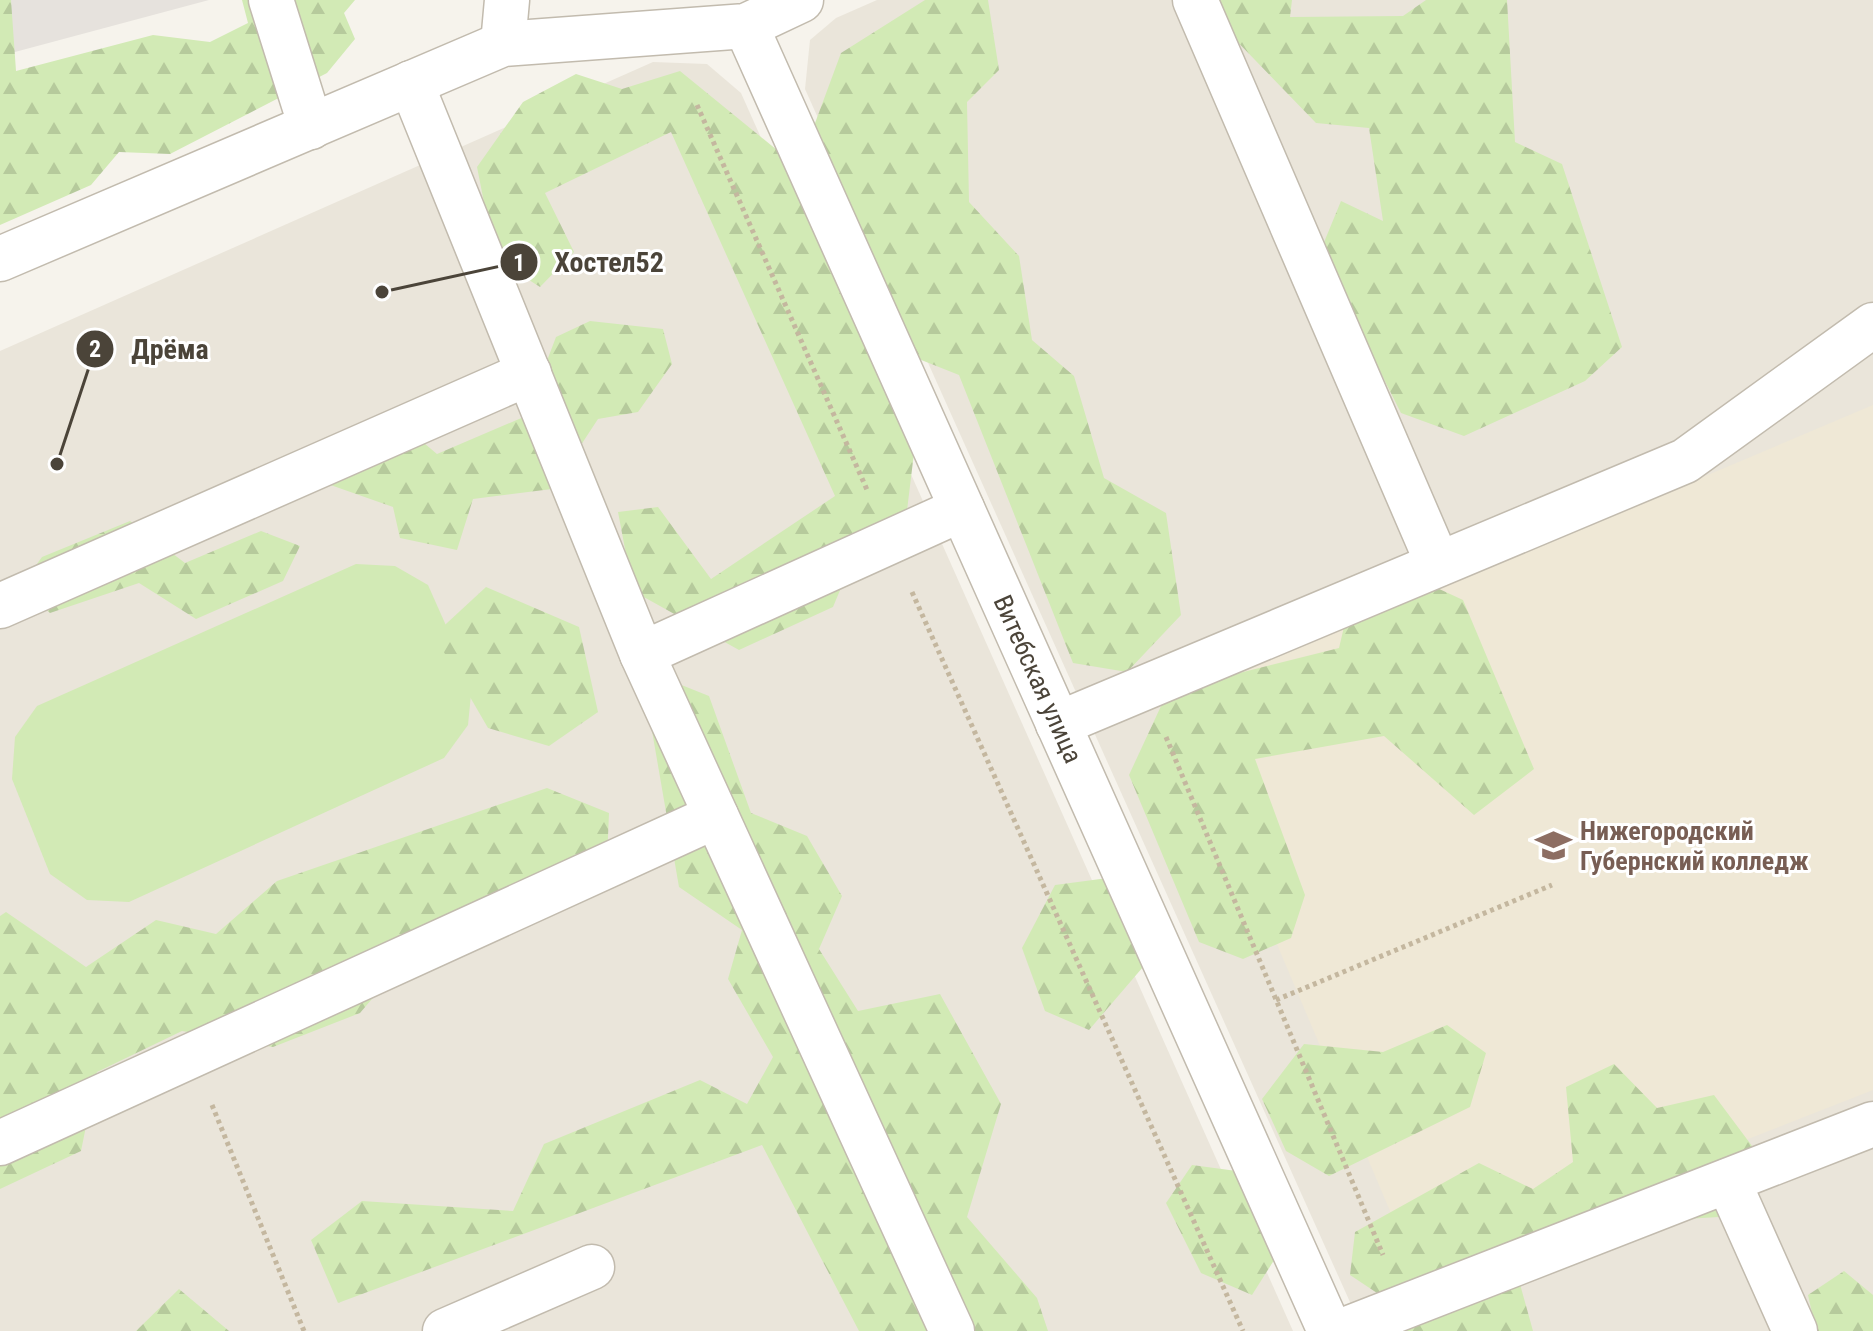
<svg xmlns="http://www.w3.org/2000/svg" width="1873" height="1331" viewBox="0 0 1873 1331" font-family="'Roboto Condensed',sans-serif">
	<style>
		.residential { fill: #eae5da }
		.industrial { fill: #e6e2dd }
		.education { fill: #efe8d6 }
		.grass { fill: #d2eab5 }
		.forest { fill: url(#forest-firs) }
		.lines { fill: none; stroke-linecap: round; stroke-linejoin: round }
		.minor-casing { stroke: #c2bbae; stroke-width: 47 }
		.path { stroke: #c4b79f; stroke-width: 5; stroke-dasharray: 4 4; stroke-linecap: butt }
		.minor { stroke: #fff; stroke-width: 44 }
		.labels { text-anchor: middle; dominant-baseline: central; stroke-width: 6; stroke-linejoin: round; paint-order: stroke }
		.street-label { font-size: 26px; fill: #4b4439; stroke: #fff }
		.education-label { font-size: 26px; font-weight: bold; fill: #785e54; stroke: #fff; text-anchor: start }
		.leader { fill: none; stroke: #4b4439; stroke-width: 3 }
		.callout-dot { fill: #4b4439; stroke: #fff; stroke-width: 3 }
		.mark-label { font-size: 24px; text-anchor: middle; font-weight: bold; fill: #fff }
		.callout-label { font-size: 28px; text-anchor: middle; font-weight: bold; fill: #4b4439; stroke: #fff; stroke-width: 6; stroke-linejoin: round; paint-order: stroke }
	</style>
	<defs>
		<pattern id="forest-firs" width="22" height="20" patternUnits="userSpaceOnUse" patternTransform="scale(2)"><rect width="22" height="20" fill="#d2eab5"/><path d="M5 1l3.5 6h-7zM16 11l3.5 6h-7z" fill="#b6ca9c"/></pattern>
	</defs>
	<rect width="100%" height="100%" fill="#f6f3ec"/>
	<!-- residential -->
	<g class="residential">
		<path d="M 877,0 L 1873,0 L 1873,1331 L 1363,1331 L 805,89 L 810,40 L 836,18 Z"/>
		<path d="M 653,62 L 707,64 L 741,93 L 1293,1331 L 0,1331 L 0,351 Z"/>
	</g>
	<!-- industrial -->
	<path class="industrial" d="M 0,0 L 209,0 L 0,56 Z"/>
	<!-- education -->
	<path class="education" d="M 1873,405 L 1873,1090 L 1415,1270 L 1174,701 Z"/>
	<!-- grass -->
	<path class="grass" d="M 356,564 L 395,566 L 428,585 L 472,684 L 468,725 L 444,758 L 129,902 L 87,900 L 50,874 L 12,779 L 15,737 L 37,706 Z"/>
	<!-- forest -->
	<g class="forest">
		<path d="M 0,0 L 11,0 L 16,71 L 153,35 L 210,42 L 248,23 L 242,0 L 355,0 L 344,13 L 355,39 L 327,73 L 170,154 L 119,152 L 91,185 L 0,225 Z"/>
		<path d="M 925,0 L 988,0 L 999,70 L 967,102 L 969,202 L 1019,256 L 1032,340 L 1074,376 L 1104,478 L 1166,513 L 1181,615 L 1127,672 L 1073,663 L 959,375 L 876,342 L 798,169 L 841,53 Z"/>
		<path d="M 1217,0 L 1292,0 L 1290,17 L 1403,16 L 1426,0 L 1507,0 L 1515,142 L 1562,164 L 1622,347 L 1585,381 L 1464,436 L 1401,413 L 1320,252 L 1341,201 L 1383,221 L 1369,128 L 1316,123 L 1223,27 Z"/>
		<path d="M 680,71 L 777,150 L 914,453 L 905,527 L 858,547 L 833,607 L 739,650 L 633,591 L 618,512 L 658,507 L 711,579 L 835,496 L 671,132 L 545,193 L 574,252 L 540,287 L 495,258 L 477,167 L 523,102 L 576,74 L 622,89 Z"/>
		<path d="M 590,321 L 663,329 L 672,364 L 638,412 L 598,419 L 552,489 L 473,499 L 457,550 L 400,538 L 393,507 L 322,482 L 327,437 L 393,417 L 437,454 L 526,416 L 556,337 Z"/>
		<path d="M 130,521 L 185,563 L 261,531 L 300,546 L 283,581 L 196,619 L 139,583 L 50,613 L 20,587 L 42,557 Z"/>
		<path d="M 1422,581 L 1463,600 L 1534,769 L 1474,815 L 1384,736 L 1255,759 L 1305,895 L 1291,938 L 1243,959 L 1199,942 L 1129,775 L 1168,691 L 1339,648 L 1348,610 Z"/>
		<path d="M 486,587 L 579,627 L 598,712 L 549,746 L 488,728 L 434,635 Z"/>
		<path d="M 679,684 L 709,696 L 751,813 L 807,836 L 842,896 L 819,949 L 858,1011 L 940,994 L 1001,1104 L 967,1217 L 1037,1298 L 1048,1331 L 859,1331 L 762,1145 L 338,1303 L 311,1240 L 362,1201 L 513,1211 L 544,1144 L 700,1080 L 747,1104 L 773,1057 L 728,979 L 742,930 L 679,887 L 651,725 Z"/>
		<path d="M 547,788 L 609,813 L 606,883 L 472,952 L 418,945 L 360,1013 L 273,1047 L 182,1031 L 97,1072 L 81,1151 L 0,1189 L 0,916 L 6,912 L 86,967 L 156,920 L 216,934 L 277,881 Z"/>
		<path d="M 1108,878 L 1149,960 L 1089,1030 L 1045,1011 L 1022,948 L 1055,885 Z"/>
		<path d="M 1447,1025 L 1486,1053 L 1470,1107 L 1329,1176 L 1286,1151 L 1262,1099 L 1304,1044 L 1383,1052 Z"/>
		<path d="M 1614,1064 L 1657,1108 L 1714,1095 L 1755,1150 L 1719,1217 L 1584,1225 L 1518,1277 L 1533,1331 L 1395,1331 L 1389,1301 L 1350,1275 L 1355,1232 L 1479,1163 L 1533,1189 L 1573,1162 L 1566,1087 Z"/>
		<path d="M 1192,1165 L 1244,1172 L 1283,1246 L 1252,1295 L 1201,1273 L 1166,1203 Z"/>
		<path d="M 1844,1271 L 1873,1295 L 1873,1331 L 1816,1331 L 1808,1295 Z"/>
		<path d="M 179,1289 L 229,1331 L 136,1331 Z"/>
	</g>
	<g class="lines">
		<defs>
			<g id="minor">
				<path d="M 271,0 L 311,127"/>
				<path d="M 1195,0 L 1438,564"/>
				<path d="M 746,26 L 1330,1331"/>
				<path d="M 503,44 L 507,0"/>
				<path d="M 411,83 L 642,654 L 962,509"/>
				<path d="M 0,259 L 503,44 L 746,26 L 801,0"/>
				<path d="M 0,606 L 529,373"/>
				<path d="M 642,654 L 952,1331"/>
				<path d="M 1058,724 L 1685,461 L 1873,325"/>
				<path d="M 0,1143 L 716,816"/>
				<path d="M 1728,1181 L 1795,1331"/>
				<path d="M 445,1331 L 592,1267"/>
				<path d="M 1342,1331 L 1873,1124"/>
			</g>
		</defs>
		<!-- minor casing -->
		<use href="#minor" class="minor-casing"/>
		<!-- path -->
		<g class="path">
			<path d="M 697,105 L 868,492"/>
			<path d="M 912,592 L 1243,1331"/>
			<path d="M 1166,737 L 1383,1255"/>
			<path d="M 1276,1000 L 1552,885"/>
			<path d="M 212,1105 L 304,1331"/>
		</g>
		<!-- minor -->
		<use href="#minor" class="minor"/>
	</g>
	<!-- icons -->
	<defs>
		<symbol id="university-bare" viewBox="-9 -9 18 18"><path d="M0-5L7-2L0 1L-7-2ZM-4 1L0 2.5L4 1V4Q0 6-4 4Z" fill="#8d6e63" stroke="#fff" stroke-width="2.5" paint-order="stroke"/></symbol>
	</defs>
	<g fill-rule="evenodd">
		<use href="#university-bare" x="1528" y="820" width="51" height="51"/>
	</g>
	<g class="labels">
		<!-- street labels -->
		<g class="street-label">
			<text transform="translate(1038 679) rotate(66)">Витебская улица</text>
		</g>
		<!-- education labels -->
		<g class="education-label">
			<text x="1580" y="831">Нижегородский<tspan x="1580" dy="30">Губернский колледж</tspan></text>
		</g>
	</g>
	<!-- callouts -->
	<path class="leader" d="M382 292L519 262M57 464L95 349"/>
	<g class="callout-dot">
		<circle cx="382" cy="292" r="8"/>
		<circle cx="57" cy="464" r="8"/>
		<circle cx="519" cy="262" r="20"/>
		<circle cx="95" cy="349" r="20"/>
	</g>
	<g class="mark-label">
		<text x="519" y="271">1</text>
		<text x="95" y="357">2</text>
	</g>
	<g class="callout-label">
		<text x="609" y="272">Хостел52</text>
		<text x="170" y="359">Дрёма</text>
	</g>
</svg>
